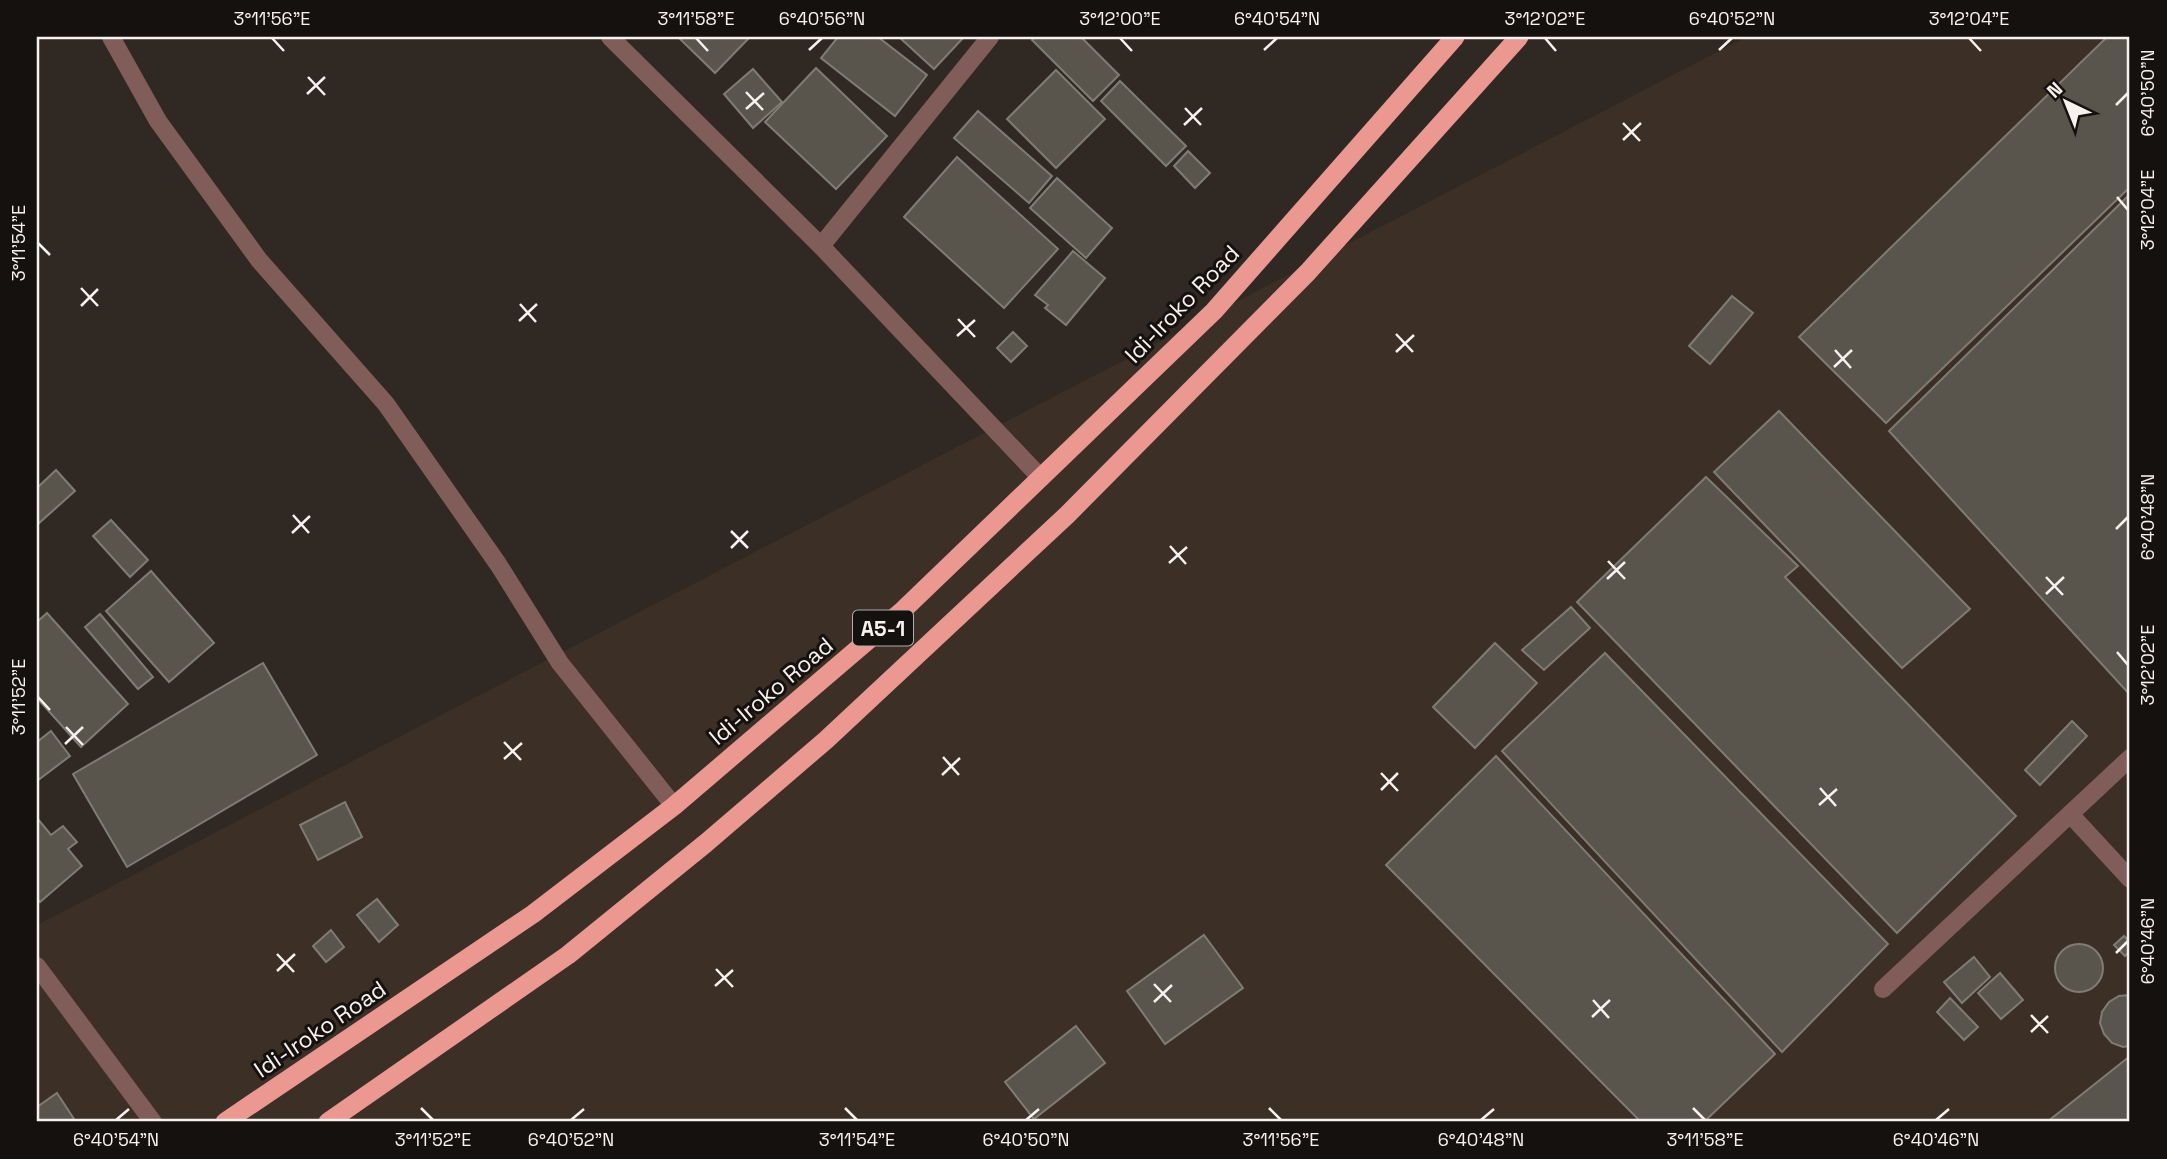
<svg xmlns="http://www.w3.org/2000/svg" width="2167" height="1159" viewBox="0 0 2167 1159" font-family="'Space Grotesk',sans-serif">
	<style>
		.built { fill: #3b2f26 }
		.building { fill: #59554d; stroke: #7f7c73; stroke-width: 2 }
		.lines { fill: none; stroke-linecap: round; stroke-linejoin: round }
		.service { stroke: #815d59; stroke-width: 18 }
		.minor { stroke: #815d59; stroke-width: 18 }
		.trunk { stroke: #ea9890; stroke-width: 19 }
		.ticks { fill: none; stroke: #f7f2ef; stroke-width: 2.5 }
		.labels { text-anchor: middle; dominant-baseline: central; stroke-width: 6; stroke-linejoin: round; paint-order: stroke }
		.shield { fill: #15110f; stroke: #b3aeac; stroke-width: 2 }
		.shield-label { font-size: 21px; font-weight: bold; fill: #f7f2ef }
		.street-label { font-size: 23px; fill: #f7f2ef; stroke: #15110f }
		.neatline { fill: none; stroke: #f7f2ef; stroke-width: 2.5 }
		.ticks-label { font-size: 18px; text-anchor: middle; fill: #f7f2ef }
	</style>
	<rect width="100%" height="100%" fill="#2f2823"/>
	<!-- built -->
	<path class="built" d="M 1746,37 L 2130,37 L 2130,1122 L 37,1122 L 37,925 Z"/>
	<!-- building -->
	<g class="building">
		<path d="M 678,37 L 750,37 L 715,73 Z"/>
		<path d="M 838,37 L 878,37 L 927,75 L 895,116 L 821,58 Z"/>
		<path d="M 899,37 L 964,37 L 934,69 Z"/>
		<path d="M 1035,37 L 1081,37 L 1119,75 L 1093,101 L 1032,40 Z"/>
		<path d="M 2107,37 L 2130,37 L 2130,187 L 1886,423 L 1799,337 Z"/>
		<path d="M 816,68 L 887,136 L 836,189 L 765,122 Z"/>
		<path d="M 753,69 L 782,102 L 753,128 L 724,94 Z"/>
		<path d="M 1056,70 L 1105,119 L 1056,168 L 1007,119 Z"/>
		<path d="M 1120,81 L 1186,146 L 1166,166 L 1101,101 Z"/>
		<path d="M 978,111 L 1052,176 L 1029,203 L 954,138 Z"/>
		<path d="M 1188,151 L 1210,173 L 1195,188 L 1174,166 Z"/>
		<path d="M 957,157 L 1058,249 L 1004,308 L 904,217 Z"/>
		<path d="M 1057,178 L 1112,228 L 1086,258 L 1030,208 Z"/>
		<path d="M 2130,194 L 2130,695 L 1889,431 Z"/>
		<path d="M 1073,251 L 1105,278 L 1066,325 L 1045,308 L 1048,305 L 1035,295 Z"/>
		<path d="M 1732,296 L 1753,313 L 1710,364 L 1689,346 Z"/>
		<path d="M 1013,332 L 1027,346 L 1011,362 L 997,348 Z"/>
		<path d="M 1779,411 L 1970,609 L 1902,668 L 1714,472 Z"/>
		<path d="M 56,470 L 75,491 L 38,524 L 37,488 Z"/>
		<path d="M 1706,477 L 1798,566 L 1785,577 L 2016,816 L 1897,933 L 1577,602 Z"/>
		<path d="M 111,520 L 148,560 L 130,577 L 93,536 Z"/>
		<path d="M 151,571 L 214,643 L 169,682 L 106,611 Z"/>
		<path d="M 1571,607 L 1590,628 L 1544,670 L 1522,650 Z"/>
		<path d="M 47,613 L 128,704 L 81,747 L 37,698 L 37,622 Z"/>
		<path d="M 100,614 L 153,677 L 138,689 L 85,627 Z"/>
		<path d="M 1495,643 L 1537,683 L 1475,748 L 1433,707 Z"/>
		<path d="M 1605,653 L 1888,944 L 1782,1052 L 1502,751 Z"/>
		<path d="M 263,663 L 317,755 L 127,867 L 73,774 Z"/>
		<path d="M 2072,721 L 2087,736 L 2040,785 L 2025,770 Z"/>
		<path d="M 51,731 L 70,756 L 37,781 L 37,742 Z"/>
		<path d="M 1496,756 L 1775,1054 L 1704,1122 L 1641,1122 L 1386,865 Z"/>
		<path d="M 345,802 L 362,837 L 318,860 L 300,825 Z"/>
		<path d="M 37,818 L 51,835 L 63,826 L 77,842 L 68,849 L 82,866 L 40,902 L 37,898 Z"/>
		<path d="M 377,899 L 398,925 L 379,942 L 357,915 Z"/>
		<path d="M 331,930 L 344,947 L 326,962 L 313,946 Z"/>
		<path d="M 1204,935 L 1243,988 L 1165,1044 L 1127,991 Z"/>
		<path d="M 2124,936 L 2130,942 L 2130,951 L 2125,956 L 2114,945 Z"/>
		<circle cx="2079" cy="968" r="24"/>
		<path d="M 1974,957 L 1990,977 L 1962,1003 L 1944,982 Z"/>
		<path d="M 2000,973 L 2023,1000 L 2001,1019 L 1978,993 Z"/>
		<path d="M 2130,995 L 2130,1046 L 2123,1047 L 2112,1043 L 2104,1034 L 2100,1023 L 2102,1012 L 2109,1002 L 2119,996 Z"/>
		<path d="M 1950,998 L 1978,1027 L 1964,1040 L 1937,1012 Z"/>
		<path d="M 1076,1026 L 1105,1063 L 1034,1119 L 1005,1082 Z"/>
		<path d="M 2130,1056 L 2130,1122 L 2047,1122 Z"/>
		<path d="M 57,1093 L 76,1122 L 37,1122 L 37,1107 Z"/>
	</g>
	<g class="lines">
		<!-- service -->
		<g class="service">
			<path d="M 2070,814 L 2130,879"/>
			<path d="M 1883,989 L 2130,758"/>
		</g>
		<!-- minor -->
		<g class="minor">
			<path d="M 111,37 L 158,121 L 259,260 L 386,404 L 498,564 L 560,663 L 674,806"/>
			<path d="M 610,37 L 821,246 L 1041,478"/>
			<path d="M 821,246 L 990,37"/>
			<path d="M 37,966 L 153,1122"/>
		</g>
		<!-- trunk -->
		<g class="trunk">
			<path d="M 225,1122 L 533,914 L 674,806 L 901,612 L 1214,311 L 1455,37"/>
			<path d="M 328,1122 L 568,955 L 706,843 L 826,740 L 1067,515 L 1308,272 L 1519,37"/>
		</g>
	</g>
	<!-- ticks -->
	<path class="ticks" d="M 272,38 L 284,51M 696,38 L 708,51M 1120,38 L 1132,51M 1545,38 L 1556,51M 1969,38 L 1981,51M 809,50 L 822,38M 1264,50 L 1277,38M 1719,50 L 1732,38M 308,77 L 325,95M 746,92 L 763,110M 307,94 L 325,77M 2116,105 L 2128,93M 1185,108 L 1201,125M 746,109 L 764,93M 1623,123 L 1640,141M 1184,125 L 1202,108M 1623,140 L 1641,123M 2117,197 L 2128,210M 38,243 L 50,255M 81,288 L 98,306M 520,304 L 536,322M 81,306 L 98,289M 958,319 L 975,337M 519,321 L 537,304M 1396,334 L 1413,352M 957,336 L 975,320M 1835,350 L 1851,368M 1396,352 L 1414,335M 1834,367 L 1852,350M 293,515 L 309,533M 2116,529 L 2128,517M 731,531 L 748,548M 292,533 L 310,516M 1170,546 L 1186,564M 731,548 L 748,531M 1608,561 L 1625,579M 1169,563 L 1187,547M 2046,577 L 2063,595M 1607,579 L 1625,562M 2046,594 L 2064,577M 2117,652 L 2128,665M 38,697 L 50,710M 66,727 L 83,745M 504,742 L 521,760M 65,744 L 83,727M 943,757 L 959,775M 504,759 L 522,743M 1381,773 L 1398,791M 942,775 L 960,758M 1820,788 L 1836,806M 1381,790 L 1398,773M 1819,805 L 1837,789M 2116,953 L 2128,941M 277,954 L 294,972M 716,969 L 733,987M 277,971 L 295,954M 1154,984 L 1171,1002M 715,986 L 733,970M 1593,1000 L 1609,1018M 1154,1002 L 1172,985M 2031,1015 L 2048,1033M 1592,1017 L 1610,1000M 2031,1032 L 2048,1016M 421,1108 L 433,1120M 845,1108 L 857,1120M 1269,1108 L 1281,1120M 1693,1108 L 1705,1120M 116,1120 L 129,1109M 571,1120 L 584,1109M 1026,1120 L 1039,1109M 1481,1120 L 1494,1109M 1936,1120 L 1949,1109"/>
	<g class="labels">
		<!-- shield labels -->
		<rect class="shield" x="853" y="610.5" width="60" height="35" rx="5"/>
		<g class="shield-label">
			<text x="883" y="628">A5-1</text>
		</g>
		<!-- street labels -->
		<g class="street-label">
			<text transform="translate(1182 304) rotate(-46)">Idi-Iroko Road</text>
			<text transform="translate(771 691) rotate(-40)">Idi-Iroko Road</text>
			<text transform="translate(320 1029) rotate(-34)">Idi-Iroko Road</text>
		</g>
	</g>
	<!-- border -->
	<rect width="2167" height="1159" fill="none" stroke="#15110f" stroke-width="77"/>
	<!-- north arrow -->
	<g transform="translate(2066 102) rotate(317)" stroke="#15110f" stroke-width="5" paint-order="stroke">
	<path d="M0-5L12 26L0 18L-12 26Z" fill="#f7f2ef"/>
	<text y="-10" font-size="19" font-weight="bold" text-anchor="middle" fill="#f7f2ef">N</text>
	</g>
	<rect x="38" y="38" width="2090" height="1082" class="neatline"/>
	<g class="ticks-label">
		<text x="272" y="25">3°11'56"E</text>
		<text x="696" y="25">3°11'58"E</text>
		<text x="822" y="25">6°40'56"N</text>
		<text x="1120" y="25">3°12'00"E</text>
		<text x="1277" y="25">6°40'54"N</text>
		<text x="1545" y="25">3°12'02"E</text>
		<text x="1732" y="25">6°40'52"N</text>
		<text x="1969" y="25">3°12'04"E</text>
		<text transform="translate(2148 93) rotate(-90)" y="6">6°40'50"N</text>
		<text transform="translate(2148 210) rotate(-90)" y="6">3°12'04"E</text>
		<text transform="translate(19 243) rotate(-90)" y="6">3°11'54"E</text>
		<text transform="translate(2148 517) rotate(-90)" y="6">6°40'48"N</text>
		<text transform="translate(2148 665) rotate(-90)" y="6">3°12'02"E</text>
		<text transform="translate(19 697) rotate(-90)" y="6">3°11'52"E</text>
		<text transform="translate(2148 941) rotate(-90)" y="6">6°40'46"N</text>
		<text x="116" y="1146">6°40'54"N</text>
		<text x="433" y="1146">3°11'52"E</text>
		<text x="571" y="1146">6°40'52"N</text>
		<text x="857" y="1146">3°11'54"E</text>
		<text x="1026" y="1146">6°40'50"N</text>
		<text x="1281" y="1146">3°11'56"E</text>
		<text x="1481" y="1146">6°40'48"N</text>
		<text x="1705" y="1146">3°11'58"E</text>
		<text x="1936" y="1146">6°40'46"N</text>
	</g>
</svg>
